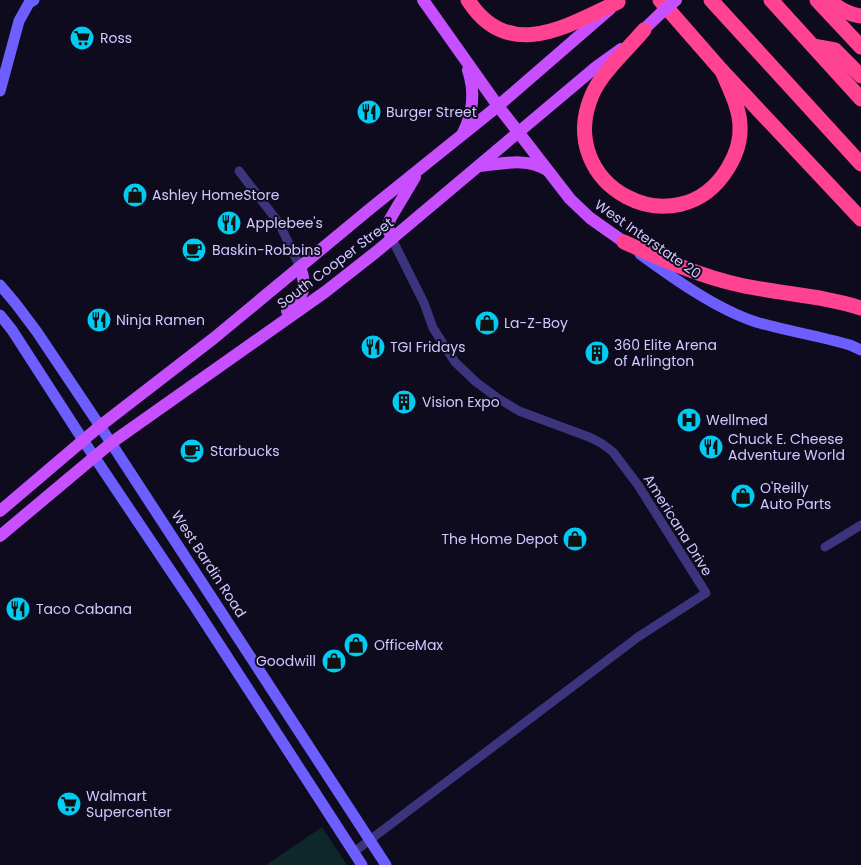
<svg xmlns="http://www.w3.org/2000/svg" width="861" height="865" viewBox="0 0 861 865" font-family="Poppins,sans-serif">
	<style>
		.green { fill: #0e2728 }
		.lines { fill: none; stroke-linecap: round; stroke-linejoin: round }
		.street { stroke: #3c357e; stroke-width: 9 }
		.secondary { stroke: #6d5fff; stroke-width: 11 }
		.primary { stroke: #c84fff; stroke-width: 12 }
		.highway { stroke: #ff4391; stroke-width: 15 }
		.primary-bridge { stroke: #c84fff; stroke-width: 12 }
		.labels { text-anchor: middle; dominant-baseline: central; stroke-width: 4; stroke-linejoin: round; paint-order: stroke }
		.poi-label { font-size: 14px; fill: #d2c8ff; stroke: #0f0b1e; text-anchor: start }
		.street-label { font-size: 14px; fill: #d2c8ff; stroke: #0f0b1e }
	</style>
	<rect width="100%" height="100%" fill="#0f0b1e"/>
	<!-- green -->
	<path class="green" d="M 322,827 L 347,865 L 266,865 Z"/>
	<g class="lines">
		<!-- street -->
		<g class="street">
			<path d="M 239,171 L 279,223 L 300,267"/>
			<path d="M 825,547 L 861,525"/>
			<path d="M 354,852 L 638,637 L 706,593 L 638,485 L 613,452 L 601,443 L 589,437 L 519,411 L 499,399 L 476,382 L 455,362 L 433,328 L 424,303 L 392,239"/>
		</g>
		<!-- secondary -->
		<g class="secondary">
			<path d="M 0,91 L 19,21 L 29,3 L 34,0"/>
			<path d="M 640,254 C 673,278 716,309 756,322 C 787,331 819,336 850,345 L 861,350"/>
			<path d="M 0,285 L 16,304 L 37,332 L 100,426 L 386,865"/>
			<path d="M 0,315 L 12,330 L 83,440 L 195,607 L 362,865"/>
		</g>
		<!-- primary -->
		<g class="primary">
			<path d="M 423,0 L 498,106 L 570,199 L 590,218 L 624,242"/>
			<path d="M 637,36 L 661,13"/>
			<path d="M 463,133 C 473,113 475,91 468,70"/>
			<path d="M 479,166 C 501,164 527,157 547,170"/>
			<path d="M 392,239 L 388,229 L 390,219 L 415,177"/>
			<path d="M 287,311 C 304,296 308,288 300,267"/>
			<path d="M 0,511 L 100,426 L 214,338 L 371,208 L 498,106 L 610,9"/>
			<path d="M 0,536 L 111,443 L 325,292 L 376,252 L 596,67 L 621,49"/>
		</g>
		<!-- highway -->
		<g class="highway">
			<path d="M 468,0 C 508,63 567,26 618,2"/>
			<path d="M 660,0 L 722,71 L 861,219"/>
			<path d="M 711,0 L 861,164"/>
			<path d="M 771,0 L 861,99"/>
			<path d="M 817,0 L 861,47"/>
			<path d="M 827,0 C 838,7 848,15 861,16"/>
			<path d="M 644,30 C 628,49 601,73 592,95 C 553,186 678,251 728,168 C 736,155 741,140 740,125 C 739,106 729,88 722,71"/>
			<path d="M 813,46 L 835,50 L 861,76"/>
			<path d="M 624,242 C 662,259 699,276 740,285 C 780,294 821,295 861,308"/>
		</g>
		<!-- primary-bridge -->
		<path class="primary-bridge" d="M 661,13 L 676,0"/>
	</g>
	<!-- icons -->
	<defs>
		<symbol id="supermarket-disc" viewBox="-11 -11 22 22"><circle r="9.5" fill="#00cbf3" stroke="#0f0b1e"/><path d="M-6-5.5h2.5l.6 2H6L4.5 2H-2.5L-4.4-4H-6ZM-1.5 3.2a1.3 1.3 0 1 0 .1 0ZM3 3.2a1.3 1.3 0 1 0 .1 0Z" fill="#111"/></symbol>
		<symbol id="restaurant-disc" viewBox="-11 -11 22 22"><circle r="9.5" fill="#00cbf3" stroke="#0f0b1e"/><path d="M-5-6h1v4h1v-4h1v4h1v-4h1v5L-1.5 .5V6h-2V.5L-5-1ZM5-6V6H3V1.5H1.5Q1.5-4 5-6Z" fill="#111"/></symbol>
		<symbol id="shop-disc" viewBox="-11 -11 22 22"><circle r="9.5" fill="#00cbf3" stroke="#0f0b1e"/><path d="M-5-2.5h2.3a2.7 3.5 0 0 1 5.4 0H5L5.5 6h-11ZM-1.5-2.5h3a1.5 2.3 0 0 0-3 0Z" fill="#111"/></symbol>
		<symbol id="cafe-disc" viewBox="-11 -11 22 22"><circle r="9.5" fill="#00cbf3" stroke="#0f0b1e"/><path d="M-5.5-4.5H6V0H3Q3 3.5 0 3.5H-2.5Q-5.5 3.5-5.5 0ZM3-3.2v2h1.7v-2ZM-6 4.5H4V6H-6Z" fill="#111"/></symbol>
		<symbol id="building-disc" viewBox="-11 -11 22 22"><circle r="9.5" fill="#00cbf3" stroke="#0f0b1e"/><path d="M-4-6H4V6H1V3H-1V6H-4ZM-2.5-4.3h1.7v1.8h-1.7ZM.8-4.3h1.7v1.8H.8ZM-2.5-1h1.7V.8h-1.7ZM.8-1h1.7V.8H.8Z" fill="#111"/></symbol>
		<symbol id="hospital-disc" viewBox="-11 -11 22 22"><circle r="9.5" fill="#00cbf3" stroke="#0f0b1e"/><path d="M-5-5h3v3.5h4V-5h3V5h-3V1.5h-4V5h-3Z" fill="#111"/></symbol>
	</defs>
	<g fill-rule="evenodd">
		<use href="#supermarket-disc" x="68" y="24" width="28" height="28"/>
		<use href="#restaurant-disc" x="355" y="98" width="28" height="28"/>
		<use href="#shop-disc" x="121" y="181" width="28" height="28"/>
		<use href="#restaurant-disc" x="215" y="209" width="28" height="28"/>
		<use href="#cafe-disc" x="180" y="236" width="28" height="28"/>
		<use href="#restaurant-disc" x="85" y="306" width="28" height="28"/>
		<use href="#shop-disc" x="473" y="309" width="28" height="28"/>
		<use href="#restaurant-disc" x="359" y="333" width="28" height="28"/>
		<use href="#building-disc" x="583" y="339" width="28" height="28"/>
		<use href="#building-disc" x="390" y="388" width="28" height="28"/>
		<use href="#hospital-disc" x="675" y="406" width="28" height="28"/>
		<use href="#restaurant-disc" x="697" y="433" width="28" height="28"/>
		<use href="#cafe-disc" x="178" y="437" width="28" height="28"/>
		<use href="#shop-disc" x="729" y="482" width="28" height="28"/>
		<use href="#shop-disc" x="561" y="525" width="28" height="28"/>
		<use href="#restaurant-disc" x="4" y="595" width="28" height="28"/>
		<use href="#shop-disc" x="342" y="631" width="28" height="28"/>
		<use href="#shop-disc" x="320" y="647" width="28" height="28"/>
		<use href="#supermarket-disc" x="55" y="790" width="28" height="28"/>
	</g>
	<g class="labels">
		<!-- poi labels -->
		<g class="poi-label">
			<text x="100" y="38">Ross</text>
			<text x="386" y="112">Burger Street</text>
			<text x="152" y="195">Ashley HomeStore</text>
			<text x="246" y="223">Applebee's</text>
			<text x="212" y="250">Baskin-Robbins</text>
			<text x="116" y="320">Ninja Ramen</text>
			<text x="504" y="323">La-Z-Boy</text>
			<text x="614" y="345">360 Elite Arena<tspan x="614" dy="16">of Arlington</tspan></text>
			<text x="390" y="347">TGI Fridays</text>
			<text x="422" y="402">Vision Expo</text>
			<text x="706" y="420">Wellmed</text>
			<text x="728" y="439">Chuck E. Cheese<tspan x="728" dy="16">Adventure World</tspan></text>
			<text x="210" y="451">Starbucks</text>
			<text x="760" y="488">O'Reilly<tspan x="760" dy="16">Auto Parts</tspan></text>
			<text x="558" y="539" text-anchor="end">The Home Depot</text>
			<text x="36" y="609">Taco Cabana</text>
			<text x="374" y="645">OfficeMax</text>
			<text x="316" y="661" text-anchor="end">Goodwill</text>
			<text x="86" y="796">Walmart<tspan x="86" dy="16">Supercenter</tspan></text>
		</g>
		<!-- street labels -->
		<g class="street-label">
			<text transform="translate(648 239) rotate(35)">West Interstate 20</text>
			<text transform="translate(335 263) rotate(-37)">South Cooper Street</text>
			<text transform="translate(678 525) rotate(58)">Americana Drive</text>
			<text transform="translate(209 564) rotate(57)">West Bardin Road</text>
		</g>
	</g>
</svg>
